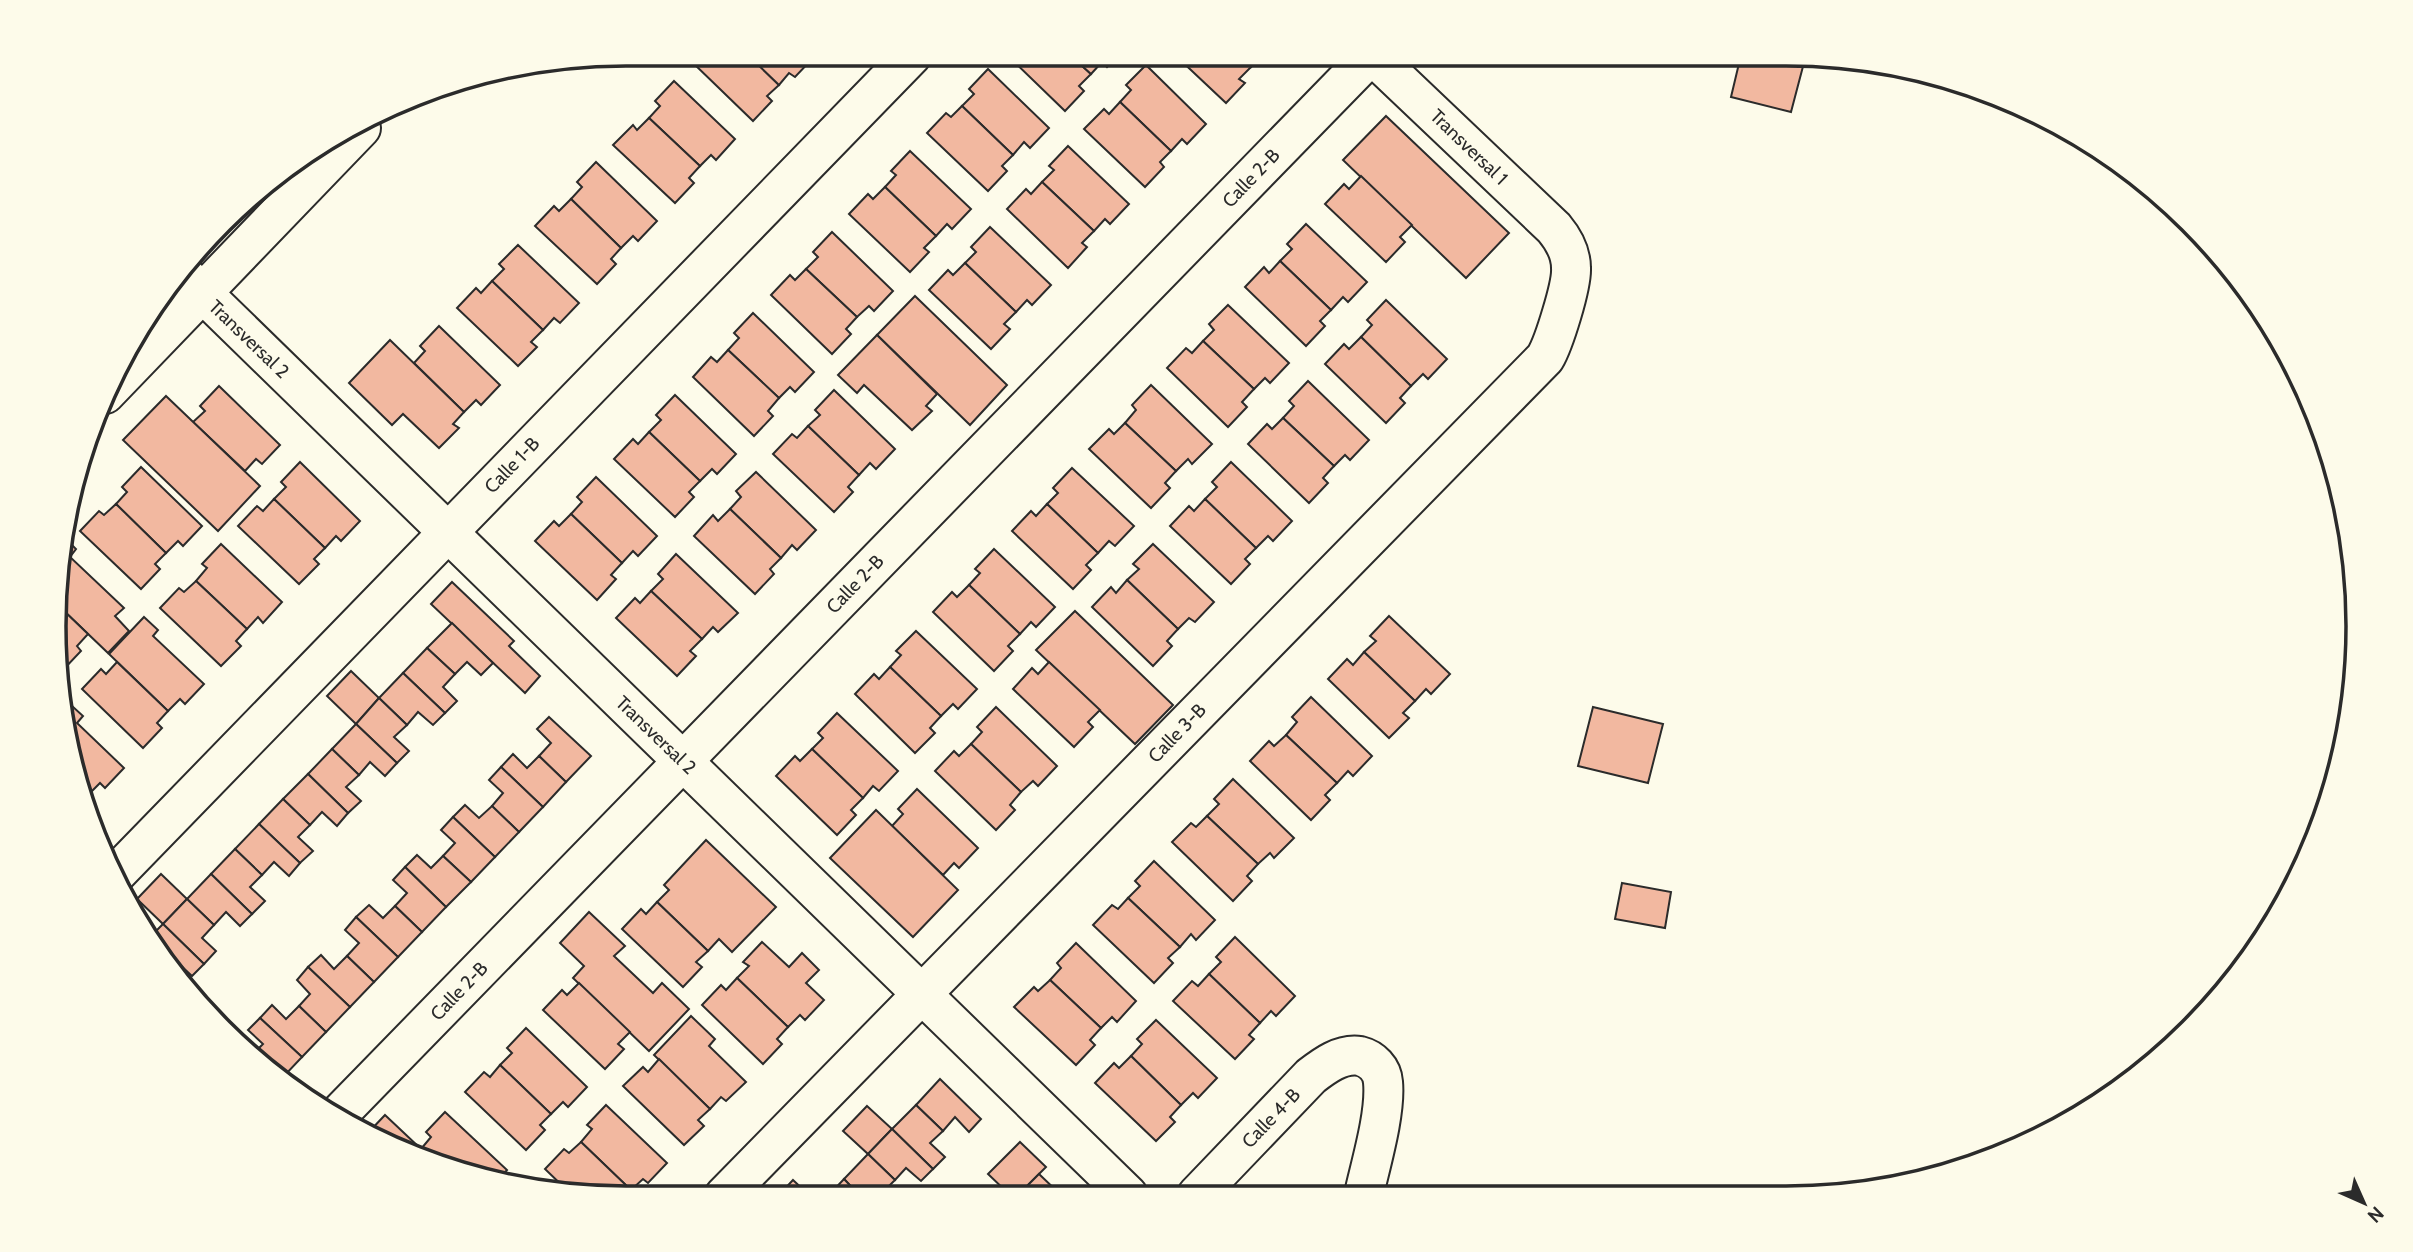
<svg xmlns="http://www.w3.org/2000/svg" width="2413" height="1252" viewBox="0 0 2413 1252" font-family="Cabin,sans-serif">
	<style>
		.building { fill: #f2b8a0; stroke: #2b2b2b; stroke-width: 2 }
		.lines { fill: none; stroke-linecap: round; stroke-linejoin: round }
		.street-casing { stroke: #2b2b2b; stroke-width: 42 }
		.street { stroke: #fdfbea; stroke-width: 38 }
		.labels { text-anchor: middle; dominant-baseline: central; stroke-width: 5; stroke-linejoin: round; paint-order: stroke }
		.street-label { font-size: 19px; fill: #2b2b2b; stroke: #fdfbea }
		.rim { fill: none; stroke: #2b2b2b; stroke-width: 3.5 }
	</style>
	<rect width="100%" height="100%" fill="#fdfbea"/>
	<!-- building -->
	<g class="building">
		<path d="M 700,54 L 747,54 L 779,85 L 767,96 L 772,101 L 753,121 L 692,62 Z"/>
		<path d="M 747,54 L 811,54 L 814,57 L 795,77 L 789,73 L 779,85 Z"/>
		<path d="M 1007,55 L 1070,55 L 1091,74 L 1079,86 L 1084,91 L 1065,111 Z"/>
		<path d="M 1070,55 L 1119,55 L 1107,67 L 1102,62 L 1091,74 Z"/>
		<path d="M 1175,55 L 1239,55 L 1251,67 L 1239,79 L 1245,83 L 1226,103 Z"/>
		<path d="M 1239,55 L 1262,55 L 1251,67 Z"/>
		<path d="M 1741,55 L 1806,55 L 1791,112 L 1731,97 Z"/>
		<path d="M 1146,65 L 1206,124 L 1187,144 L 1182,139 L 1171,151 L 1120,102 L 1131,90 L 1126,85 Z"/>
		<path d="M 988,69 L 1049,128 L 1030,148 L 1024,142 L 1013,155 L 962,106 L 974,94 L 969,89 Z"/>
		<path d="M 674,81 L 735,139 L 716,160 L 711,155 L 700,166 L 649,118 L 660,106 L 655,101 Z"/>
		<path d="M 1120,102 L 1171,151 L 1160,162 L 1164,167 L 1145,187 L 1084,129 L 1104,109 L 1109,114 Z"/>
		<path d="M 962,106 L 1013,155 L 1002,166 L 1007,171 L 988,191 L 927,133 L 946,113 L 951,117 Z"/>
		<path d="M 1386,116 L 1509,233 L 1466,278 L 1343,160 Z"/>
		<path d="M 649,118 L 700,166 L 689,178 L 694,183 L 675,203 L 613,145 L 633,125 L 637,130 Z"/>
		<path d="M 1068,146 L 1129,204 L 1110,224 L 1105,219 L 1094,231 L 1042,182 L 1054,170 L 1049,166 Z"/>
		<path d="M 910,151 L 971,209 L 952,229 L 947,224 L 936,236 L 885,187 L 896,175 L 891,171 Z"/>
		<path d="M 596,162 L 657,221 L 638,241 L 633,236 L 621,248 L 571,199 L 582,187 L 577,182 Z"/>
		<path d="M 1361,176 L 1412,225 L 1400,237 L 1405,242 L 1386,262 L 1325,204 L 1344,184 L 1349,189 Z"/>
		<path d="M 1042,182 L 1094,231 L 1082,243 L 1087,247 L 1068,268 L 1007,209 L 1026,189 L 1031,194 Z"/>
		<path d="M 885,187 L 936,236 L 924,248 L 929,252 L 910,272 L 849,214 L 868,194 L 873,199 Z"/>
		<path d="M 571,199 L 621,248 L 611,259 L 616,264 L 597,284 L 535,226 L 554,206 L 559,211 Z"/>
		<path d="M 1306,224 L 1367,282 L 1348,302 L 1343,297 L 1331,310 L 1280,261 L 1292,249 L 1287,244 Z"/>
		<path d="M 990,227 L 1051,285 L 1032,305 L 1027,300 L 1016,312 L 965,263 L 976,252 L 971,247 Z"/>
		<path d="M 832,232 L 893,291 L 874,311 L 869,306 L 857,317 L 806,269 L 818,257 L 813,252 Z"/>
		<path d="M 518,245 L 579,303 L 560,323 L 554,318 L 543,330 L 492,281 L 504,269 L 499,264 Z"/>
		<path d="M 1280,261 L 1331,310 L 1320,321 L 1325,326 L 1306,346 L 1245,287 L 1264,267 L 1269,273 Z"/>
		<path d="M 965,263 L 1016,312 L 1004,324 L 1010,329 L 991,349 L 929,290 L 948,270 L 953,275 Z"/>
		<path d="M 806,269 L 857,317 L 846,329 L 851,334 L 832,354 L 771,295 L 790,275 L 795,280 Z"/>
		<path d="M 492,281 L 543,330 L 531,342 L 537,347 L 518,366 L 457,308 L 476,288 L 481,293 Z"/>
		<path d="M 915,296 L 1007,385 L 970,425 L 877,335 Z"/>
		<path d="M 1386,300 L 1447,359 L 1428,379 L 1423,374 L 1411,386 L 1361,337 L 1372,325 L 1367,320 Z"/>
		<path d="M 1228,305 L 1289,363 L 1270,383 L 1265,378 L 1254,389 L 1203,341 L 1214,330 L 1209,324 Z"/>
		<path d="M 753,313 L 814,372 L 795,392 L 790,387 L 779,398 L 728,350 L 739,338 L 734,333 Z"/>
		<path d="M 439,326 L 500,385 L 481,405 L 476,400 L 464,412 L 414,363 L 425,351 L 420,346 Z"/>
		<path d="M 877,335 L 937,394 L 926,406 L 932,411 L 912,430 L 864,385 L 857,393 L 838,375 Z"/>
		<path d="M 1361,337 L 1411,386 L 1400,398 L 1405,403 L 1386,423 L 1325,364 L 1344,344 L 1349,349 Z"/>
		<path d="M 390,340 L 464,412 L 453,424 L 459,428 L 439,448 L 403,414 L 392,425 L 349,383 Z"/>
		<path d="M 1203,341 L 1254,389 L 1242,402 L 1247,407 L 1228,427 L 1167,368 L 1186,348 L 1192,353 Z"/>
		<path d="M 728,350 L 779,398 L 768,411 L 773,416 L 754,436 L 693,377 L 711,357 L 717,362 Z"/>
		<path d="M 1308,381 L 1369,440 L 1350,460 L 1345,455 L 1334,466 L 1283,418 L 1294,406 L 1289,401 Z"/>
		<path d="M 1151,385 L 1212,444 L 1192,464 L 1188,459 L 1176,471 L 1125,423 L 1136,410 L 1132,405 Z"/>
		<path d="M 219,386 L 280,445 L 262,464 L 256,459 L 245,471 L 193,422 L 205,411 L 200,406 Z"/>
		<path d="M 834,390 L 895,449 L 876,469 L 870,463 L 859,475 L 808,426 L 820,415 L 815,410 Z"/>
		<path d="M 675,395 L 736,454 L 717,474 L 712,469 L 700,481 L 649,432 L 661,420 L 656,415 Z"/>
		<path d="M 166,396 L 260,486 L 218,531 L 123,440 Z"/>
		<path d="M 1283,418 L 1334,466 L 1323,478 L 1328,483 L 1309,503 L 1248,444 L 1267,424 L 1272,429 Z"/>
		<path d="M 1125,423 L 1176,471 L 1165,483 L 1170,488 L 1151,508 L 1089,449 L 1109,429 L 1114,434 Z"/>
		<path d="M 808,426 L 859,475 L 848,487 L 853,492 L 834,512 L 773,454 L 792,434 L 797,438 Z"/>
		<path d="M 649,432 L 700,481 L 689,492 L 694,497 L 675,517 L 614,459 L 633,439 L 638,444 Z"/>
		<path d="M 300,462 L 360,521 L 341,541 L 336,536 L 325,548 L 274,499 L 286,487 L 281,482 Z"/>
		<path d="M 1231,462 L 1292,521 L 1273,541 L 1268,536 L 1256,548 L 1205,499 L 1217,487 L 1212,482 Z"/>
		<path d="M 141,467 L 202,526 L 183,546 L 178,541 L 166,553 L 116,504 L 127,492 L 122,487 Z"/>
		<path d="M 1072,468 L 1134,526 L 1115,546 L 1109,541 L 1098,553 L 1047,504 L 1058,493 L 1053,488 Z"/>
		<path d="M 756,472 L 816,530 L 797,550 L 792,545 L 781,558 L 730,509 L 741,497 L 736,491 Z"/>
		<path d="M 596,477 L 657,536 L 638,556 L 633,551 L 622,563 L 571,514 L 582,502 L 577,497 Z"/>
		<path d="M 274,499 L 325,548 L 314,559 L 319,564 L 299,584 L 238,526 L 257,506 L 263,511 Z"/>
		<path d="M 1205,499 L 1256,548 L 1245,559 L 1250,564 L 1231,584 L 1170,526 L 1189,506 L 1194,511 Z"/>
		<path d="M 116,504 L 166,553 L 155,564 L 160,569 L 141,589 L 80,531 L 99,511 L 104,515 Z"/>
		<path d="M 1047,504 L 1098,553 L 1086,565 L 1091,570 L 1073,589 L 1012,531 L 1031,511 L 1036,516 Z"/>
		<path d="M 730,509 L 781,558 L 770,569 L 774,574 L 755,594 L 694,536 L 713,515 L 718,521 Z"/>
		<path d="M 571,514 L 622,563 L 611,575 L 616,579 L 597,600 L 535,541 L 554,521 L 559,526 Z"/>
		<path d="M 65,538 L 76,549 L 70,557 L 124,608 L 115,616 L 129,631 L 108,653 L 62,609 Z"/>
		<path d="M 221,544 L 282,602 L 263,623 L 258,617 L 247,629 L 196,581 L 207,568 L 202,564 Z"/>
		<path d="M 1153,544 L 1214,602 L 1195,622 L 1189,618 L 1178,629 L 1127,580 L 1139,569 L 1133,564 Z"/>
		<path d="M 994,549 L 1055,607 L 1036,627 L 1031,622 L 1020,634 L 969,585 L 980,573 L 975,569 Z"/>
		<path d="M 676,554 L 738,613 L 718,632 L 713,627 L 702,639 L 651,591 L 663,579 L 658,574 Z"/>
		<path d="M 1127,580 L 1178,629 L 1167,641 L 1172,646 L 1153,666 L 1092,607 L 1111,587 L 1116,593 Z"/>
		<path d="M 196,581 L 247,629 L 236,641 L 241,646 L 221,666 L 160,608 L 179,588 L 184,592 Z"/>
		<path d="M 452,582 L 514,641 L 509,646 L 540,676 L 525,693 L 431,604 Z"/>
		<path d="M 969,585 L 1020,634 L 1008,646 L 1013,651 L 994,671 L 933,612 L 952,592 L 957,597 Z"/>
		<path d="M 651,591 L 702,639 L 690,651 L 696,656 L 677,676 L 616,618 L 635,598 L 640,603 Z"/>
		<path d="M 62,609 L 88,634 L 77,646 L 81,651 L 62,671 L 60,669 Z"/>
		<path d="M 1075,611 L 1173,705 L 1135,744 L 1036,650 Z"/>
		<path d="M 1389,616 L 1450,674 L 1431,694 L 1426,689 L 1415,701 L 1364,652 L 1376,641 L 1370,636 Z"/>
		<path d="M 144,617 L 158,630 L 153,636 L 204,684 L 185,704 L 180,699 L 168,711 L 109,654 Z"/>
		<path d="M 452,623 L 493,663 L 481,675 L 467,662 L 455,674 L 427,648 Z"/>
		<path d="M 916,631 L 977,689 L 958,709 L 953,704 L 941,716 L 890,667 L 901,655 L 896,651 Z"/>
		<path d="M 427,648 L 455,674 L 443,687 L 457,701 L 445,713 L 403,673 Z"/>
		<path d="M 1364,652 L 1415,701 L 1403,713 L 1409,718 L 1389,738 L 1328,679 L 1347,659 L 1353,665 Z"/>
		<path d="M 117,662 L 168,711 L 157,723 L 162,728 L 143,748 L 82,689 L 101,669 L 106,674 Z"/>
		<path d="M 1049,662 L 1100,710 L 1088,722 L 1093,727 L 1074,747 L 1013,689 L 1032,668 L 1038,674 Z"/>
		<path d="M 890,667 L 941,716 L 930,728 L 935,733 L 915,753 L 855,694 L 874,674 L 879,679 Z"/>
		<path d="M 351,671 L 379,698 L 356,724 L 327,696 Z"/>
		<path d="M 403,673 L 445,713 L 433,725 L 418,712 L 407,725 L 379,698 Z"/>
		<path d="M 60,695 L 83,716 L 77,723 L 124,768 L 105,788 L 100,783 L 88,795 L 59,701 Z"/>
		<path d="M 1311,697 L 1372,756 L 1353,776 L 1348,771 L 1337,783 L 1286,735 L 1297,722 L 1292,717 Z"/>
		<path d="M 379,698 L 407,725 L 394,737 L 409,751 L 397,763 L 356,724 Z"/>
		<path d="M 996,707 L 1057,766 L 1038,786 L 1033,781 L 1021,792 L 971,744 L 982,732 L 977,727 Z"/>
		<path d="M 1593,707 L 1663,724 L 1648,783 L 1578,766 Z"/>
		<path d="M 837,713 L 898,771 L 879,791 L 873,786 L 863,798 L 812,749 L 823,738 L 818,733 Z"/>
		<path d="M 549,717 L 591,756 L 566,782 L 539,756 L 551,743 L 537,729 Z"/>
		<path d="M 356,724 L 397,763 L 385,776 L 370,762 L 359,775 L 332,749 Z"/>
		<path d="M 1286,735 L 1337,783 L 1325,795 L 1330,800 L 1311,820 L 1250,761 L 1269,741 L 1274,746 Z"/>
		<path d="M 971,744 L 1021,792 L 1010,805 L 1015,810 L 996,830 L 935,771 L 954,751 L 959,756 Z"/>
		<path d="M 332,749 L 359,775 L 346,787 L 361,801 L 348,813 L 308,774 Z"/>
		<path d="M 812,749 L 863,798 L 851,810 L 856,815 L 837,835 L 776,776 L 795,756 L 800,761 Z"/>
		<path d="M 513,754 L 527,768 L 539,756 L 566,782 L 543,807 L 501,767 Z"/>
		<path d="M 501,767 L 543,807 L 519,832 L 492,806 L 503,793 L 489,780 Z"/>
		<path d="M 308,774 L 348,813 L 337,826 L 322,812 L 310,825 L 283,799 Z"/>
		<path d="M 1233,779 L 1294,838 L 1274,858 L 1270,853 L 1258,864 L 1207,816 L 1219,804 L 1214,799 Z"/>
		<path d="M 917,789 L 978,848 L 959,868 L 954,863 L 943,875 L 892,826 L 903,814 L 898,809 Z"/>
		<path d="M 283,799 L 310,825 L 298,837 L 313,851 L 300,863 L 259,824 Z"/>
		<path d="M 465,805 L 479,818 L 492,806 L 519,832 L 495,857 L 453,817 Z"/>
		<path d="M 876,810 L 958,890 L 913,937 L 830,858 Z"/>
		<path d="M 1207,816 L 1258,864 L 1247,876 L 1252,881 L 1233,901 L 1172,842 L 1191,823 L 1196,827 Z"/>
		<path d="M 453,817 L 495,857 L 471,882 L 443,856 L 455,843 L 441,830 Z"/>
		<path d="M 259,824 L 300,863 L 289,876 L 274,862 L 262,875 L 235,849 Z"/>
		<path d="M 706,840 L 776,907 L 732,952 L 719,939 L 708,951 L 657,902 L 669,890 L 664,885 Z"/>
		<path d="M 235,849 L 262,875 L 250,887 L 265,901 L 252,914 L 211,874 Z"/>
		<path d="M 417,855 L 431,868 L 443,856 L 471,882 L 446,907 L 405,867 Z"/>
		<path d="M 1154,861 L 1215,920 L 1196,940 L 1191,934 L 1180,947 L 1128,898 L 1140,886 L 1135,881 Z"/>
		<path d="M 405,867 L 446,907 L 422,932 L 395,906 L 407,893 L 393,880 Z"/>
		<path d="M 161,874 L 187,899 L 163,924 L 137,899 Z"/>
		<path d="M 211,874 L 252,914 L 240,926 L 226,912 L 214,925 L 187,899 Z"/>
		<path d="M 1622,883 L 1671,892 L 1665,928 L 1615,919 Z"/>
		<path d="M 1128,898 L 1180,947 L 1168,958 L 1173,963 L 1154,983 L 1093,925 L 1112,905 L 1118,909 Z"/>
		<path d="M 187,899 L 214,925 L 202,938 L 216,951 L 204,964 L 163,924 Z"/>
		<path d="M 657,902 L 708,951 L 696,962 L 702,967 L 683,987 L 622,929 L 641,909 L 646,914 Z"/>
		<path d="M 369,905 L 383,918 L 395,906 L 422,932 L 398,957 L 356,917 Z"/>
		<path d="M 589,912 L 625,946 L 614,956 L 653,993 L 662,983 L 689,1009 L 649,1051 L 573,978 L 584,966 L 560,943 Z"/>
		<path d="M 356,917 L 398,957 L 374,982 L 347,956 L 359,943 L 345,930 Z"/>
		<path d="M 163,924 L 204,964 L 192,976 L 178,963 L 175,965 L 153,934 Z"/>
		<path d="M 1235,937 L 1295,996 L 1276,1016 L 1271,1011 L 1260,1023 L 1209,974 L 1221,962 L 1216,957 Z"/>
		<path d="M 762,942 L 789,967 L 802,953 L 819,970 L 806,983 L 824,1000 L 805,1020 L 800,1015 L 788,1027 L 737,978 L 749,966 L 743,962 Z"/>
		<path d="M 1076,943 L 1136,1001 L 1117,1022 L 1112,1017 L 1101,1028 L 1050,980 L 1061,968 L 1057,963 Z"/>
		<path d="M 321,955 L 334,969 L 347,956 L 374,982 L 350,1007 L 308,967 Z"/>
		<path d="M 308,967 L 350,1007 L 326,1032 L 299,1006 L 310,994 L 297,980 Z"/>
		<path d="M 1209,974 L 1260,1023 L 1249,1035 L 1254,1039 L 1235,1059 L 1173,1001 L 1192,981 L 1198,986 Z"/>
		<path d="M 737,978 L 788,1027 L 777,1039 L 782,1044 L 763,1064 L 702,1005 L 721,985 L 726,990 Z"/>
		<path d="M 1050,980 L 1101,1028 L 1090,1040 L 1095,1045 L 1076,1065 L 1014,1007 L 1034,987 L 1038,991 Z"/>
		<path d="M 579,983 L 630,1032 L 618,1044 L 624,1049 L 605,1069 L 543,1010 L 562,990 L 567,995 Z"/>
		<path d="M 272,1005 L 286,1019 L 299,1006 L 326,1032 L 302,1057 L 260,1018 Z"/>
		<path d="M 691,1016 L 715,1039 L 709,1046 L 746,1082 L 726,1101 L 721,1097 L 710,1109 L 654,1055 Z"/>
		<path d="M 260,1018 L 302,1057 L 285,1075 L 254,1053 L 263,1044 L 248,1030 Z"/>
		<path d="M 1156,1020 L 1217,1078 L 1198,1098 L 1193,1093 L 1181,1105 L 1131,1056 L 1142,1044 L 1137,1039 Z"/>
		<path d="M 526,1028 L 587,1087 L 568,1107 L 563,1102 L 551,1114 L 500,1065 L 512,1053 L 507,1048 Z"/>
		<path d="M 1131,1056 L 1181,1105 L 1170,1117 L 1175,1122 L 1156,1141 L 1095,1083 L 1114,1063 L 1119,1068 Z"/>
		<path d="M 659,1059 L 710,1109 L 698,1120 L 704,1126 L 684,1145 L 623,1086 L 643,1067 L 648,1072 Z"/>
		<path d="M 500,1065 L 551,1114 L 540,1125 L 545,1130 L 526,1150 L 465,1092 L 484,1072 L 490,1077 Z"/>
		<path d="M 940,1079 L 981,1119 L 969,1132 L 955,1117 L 943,1131 L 916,1105 Z"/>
		<path d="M 606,1105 L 667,1163 L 648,1183 L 643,1179 L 631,1190 L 581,1142 L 592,1129 L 587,1125 Z"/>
		<path d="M 916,1105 L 943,1131 L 930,1143 L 945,1157 L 933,1169 L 892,1129 Z"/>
		<path d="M 867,1106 L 892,1129 L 868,1154 L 843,1131 Z"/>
		<path d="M 445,1112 L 507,1170 L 497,1181 L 478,1178 L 434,1162 L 421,1149 L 431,1137 L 426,1132 Z"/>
		<path d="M 385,1115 L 421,1149 L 434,1162 L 373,1139 L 367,1134 Z"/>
		<path d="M 892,1129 L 933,1169 L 921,1181 L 906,1168 L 895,1180 L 868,1154 Z"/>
		<path d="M 581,1142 L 631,1190 L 626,1196 L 589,1197 L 571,1194 L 545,1169 L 564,1149 L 569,1153 Z"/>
		<path d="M 1020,1142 L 1046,1167 L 1027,1186 L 1036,1195 L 1010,1195 L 988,1174 Z"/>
		<path d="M 868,1154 L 895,1180 L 882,1193 L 886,1196 L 860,1196 L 844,1179 Z"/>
		<path d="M 1039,1174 L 1061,1195 L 1036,1195 L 1027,1186 Z"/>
		<path d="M 844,1179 L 860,1196 L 828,1196 Z"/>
		<path d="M 793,1180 L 810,1196 L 778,1196 Z"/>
	</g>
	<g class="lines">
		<defs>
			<g id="street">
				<path d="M 183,274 L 1128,1195"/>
				<path d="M 105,394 L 361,128"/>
				<path d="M 113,877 L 912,55"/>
				<path d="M 339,1114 L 1371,55"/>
				<path d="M 1197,1195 L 1311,1076 C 1324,1066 1341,1053 1360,1056 C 1372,1059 1382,1069 1383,1082 C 1386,1113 1371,1163 1364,1194"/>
				<path d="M 724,1196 L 1545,358 C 1554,343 1572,285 1571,268 C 1571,252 1564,240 1554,228 L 1372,55"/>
			</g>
		</defs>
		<!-- street casing -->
		<use href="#street" class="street-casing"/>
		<!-- street -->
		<use href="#street" class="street"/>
	</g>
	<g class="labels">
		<!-- street labels -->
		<g class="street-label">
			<text transform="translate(1469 147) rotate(44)">Transversal 1</text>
			<text transform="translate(1251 178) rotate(-46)">Calle 2-B</text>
			<text transform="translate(249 339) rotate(44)">Transversal 2</text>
			<text transform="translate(512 465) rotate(-46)">Calle 1-B</text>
			<text transform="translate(855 584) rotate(-46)">Calle 2-B</text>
			<text transform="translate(1177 733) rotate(-46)">Calle 3-B</text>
			<text transform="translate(656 735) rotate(44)">Transversal 2</text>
			<text transform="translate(459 991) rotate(-46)">Calle 2-B</text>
			<text transform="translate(1271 1118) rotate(-46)">Calle 4-B</text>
		</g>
	</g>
	<!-- crop -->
	<path d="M0 0H2413V1252H0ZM626 66H1786A560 560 0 0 1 2346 626V626A560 560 0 0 1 1786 1186H626A560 560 0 0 1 66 626V626A560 560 0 0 1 626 66Z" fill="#fdfbea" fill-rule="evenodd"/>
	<path class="rim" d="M626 66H1786A560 560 0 0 1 2346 626V626A560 560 0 0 1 1786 1186H626A560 560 0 0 1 66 626V626A560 560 0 0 1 626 66Z"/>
	<!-- north arrow -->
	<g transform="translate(2364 1203) rotate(135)" stroke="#fdfbea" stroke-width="5" paint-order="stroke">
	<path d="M0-5L12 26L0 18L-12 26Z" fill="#2b2b2b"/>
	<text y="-10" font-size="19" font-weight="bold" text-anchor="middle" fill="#2b2b2b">N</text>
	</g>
</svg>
